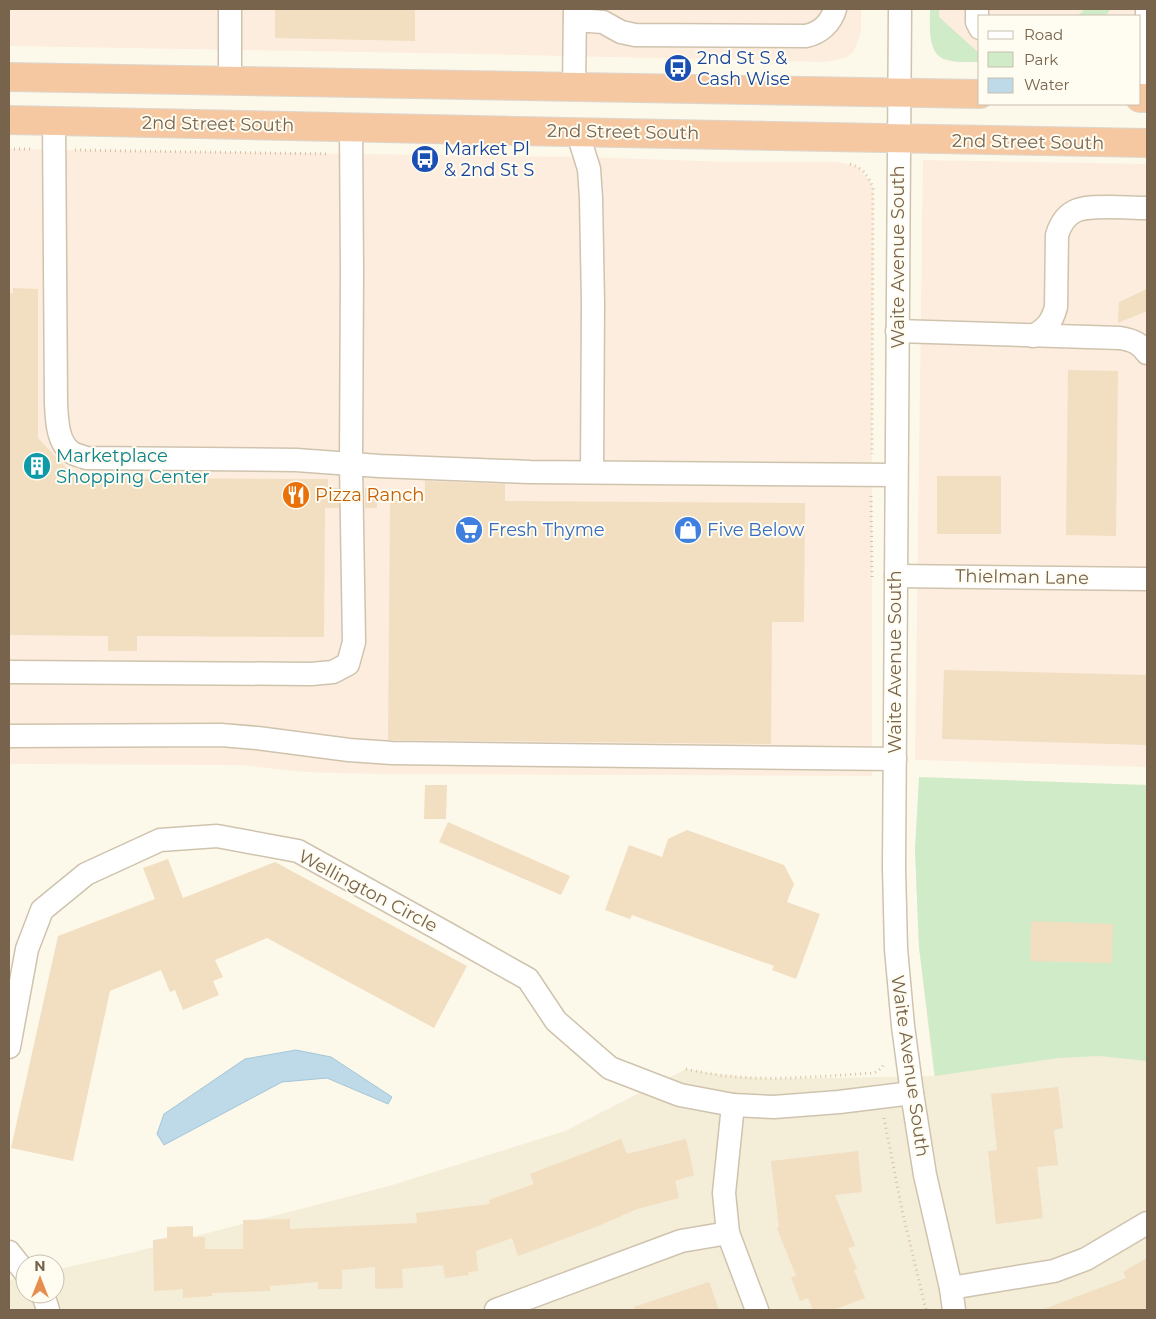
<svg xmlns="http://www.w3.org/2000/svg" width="1156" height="1319" viewBox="0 0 1156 1319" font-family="Montserrat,sans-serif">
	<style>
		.residential { fill: #f4edd8 }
		.commercial { fill: #fdedde }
		.green { fill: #cfebc7 }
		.water { fill: #bed9e7; stroke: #a4c6d9 }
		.building { fill: #f2dec1 }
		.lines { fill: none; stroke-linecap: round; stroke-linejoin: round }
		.minor-casing { stroke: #cfc3ae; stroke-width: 25 }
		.highway-casing { stroke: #dcd7d0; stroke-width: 30 }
		.path { stroke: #d8c2a4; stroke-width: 3; stroke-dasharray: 1 4; stroke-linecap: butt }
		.minor { stroke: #fff; stroke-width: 22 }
		.highway { stroke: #f6c8a2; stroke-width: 28 }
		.labels { text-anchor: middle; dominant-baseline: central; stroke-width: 4; stroke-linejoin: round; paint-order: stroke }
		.transit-label { font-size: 18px; fill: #164399; stroke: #fffcf1; text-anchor: start }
		.street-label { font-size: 18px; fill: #78644c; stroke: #fffcf1 }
		.culture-label { font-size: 18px; fill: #0d838f; stroke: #fffcf1; text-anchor: start }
		.food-label { font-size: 18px; fill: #c56008; stroke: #fffcf1; text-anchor: start }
		.shop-label { font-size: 18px; fill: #366cbe; stroke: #fffcf1; text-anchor: start }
	</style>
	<rect width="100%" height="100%" fill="#fdf9ea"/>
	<!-- residential -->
	<path class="residential" d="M 1147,785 L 1147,1310 L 9,1310 L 9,1280 L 25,1276 L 25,1294 L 55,1294 L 55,1270 L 134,1252 L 389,1186 L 565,1131 L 686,1069 L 727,1076 L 773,1079 L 934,1076 L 919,947 L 915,849 Z"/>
	<!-- commercial -->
	<g class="commercial">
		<path d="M 9,9 L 861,9 L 861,32 L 854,51 L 847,57 L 837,60 L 823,62 L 481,54 L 9,46 Z"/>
		<path d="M 930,9 L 1147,9 L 1140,16 L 980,16 L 980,62 L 954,62 L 942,59 L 935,50 L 931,41 Z"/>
		<path d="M 9,149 L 586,157 L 728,162 L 837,162 L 852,165 L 859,168 L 870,181 L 873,189 L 873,201 L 872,475 L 872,776 L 380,774 L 304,772 L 240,765 L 9,764 Z"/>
		<path d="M 923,160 L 1147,164 L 1147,767 L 915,760 Z"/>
	</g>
	<!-- green -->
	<g class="green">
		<path d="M 930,9 L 939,9 L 939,17 L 980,54 L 980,62 C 968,62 955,63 944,59 C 927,53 930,23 930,9 Z"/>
		<path d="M 1085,9 L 1109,9 L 1109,12 L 1104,16 L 1077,16 Z"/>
		<path d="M 919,777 L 1147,785 L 1147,1061 L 1100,1056 L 1058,1058 L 935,1076 L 919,947 L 915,849 Z"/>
	</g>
	<!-- water -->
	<path class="water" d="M 296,1050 L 331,1057 L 392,1097 L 388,1104 L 327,1078 L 282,1082 L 164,1145 L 157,1134 L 164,1114 L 245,1059 Z"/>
	<!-- building -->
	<g class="building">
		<path d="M 275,9 L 415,9 L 415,41 L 275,38 Z"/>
		<path d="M 13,288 L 38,289 L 38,438 L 76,478 L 328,479 L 328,488 L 338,488 L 339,508 L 325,508 L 324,637 L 137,636 L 137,651 L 108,651 L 108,636 L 9,635 L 9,293 L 13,293 Z"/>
		<path d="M 1147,289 L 1147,311 L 1118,323 L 1119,302 Z"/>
		<path d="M 1068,370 L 1118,371 L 1116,536 L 1066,535 Z"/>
		<rect x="937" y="476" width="64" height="58"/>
		<path d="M 425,481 L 505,484 L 505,501 L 805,503 L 804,622 L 772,622 L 771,744 L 388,740 L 390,501 L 425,501 Z"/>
		<rect x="365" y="488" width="12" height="20"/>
		<path d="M 944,670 L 1147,675 L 1147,745 L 942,739 Z"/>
		<path d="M 425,785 L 447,785 L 446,819 L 424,819 Z"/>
		<path d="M 448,822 L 570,876 L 561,895 L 439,842 Z"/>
		<path d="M 687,830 L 784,865 L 794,884 L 787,902 L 820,914 L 796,979 L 772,970 L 774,966 L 632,915 L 630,919 L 605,910 L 629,845 L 662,857 L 668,839 Z"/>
		<path d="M 168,859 L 183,898 L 275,862 L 467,966 L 434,1028 L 267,938 L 215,960 L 223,977 L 213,981 L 219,995 L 183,1010 L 175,990 L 170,992 L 161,970 L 110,991 L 73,1161 L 11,1148 L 58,936 L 155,899 L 143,868 Z"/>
		<path d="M 1031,921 L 1113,924 L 1112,963 L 1030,961 Z"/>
		<path d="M 1058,1087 L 1063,1128 L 1054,1130 L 1058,1165 L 1037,1167 L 1043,1218 L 996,1224 L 988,1151 L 997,1150 L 991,1094 Z"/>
		<path d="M 621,1139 L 627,1154 L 686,1139 L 694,1175 L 675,1181 L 679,1198 L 637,1209 L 598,1226 L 518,1256 L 512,1238 L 476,1251 L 478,1271 L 468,1272 L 469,1275 L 445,1278 L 443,1265 L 402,1269 L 403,1288 L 375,1289 L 375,1267 L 342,1270 L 342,1289 L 318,1289 L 318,1282 L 270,1286 L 270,1291 L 212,1293 L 212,1296 L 183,1298 L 183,1289 L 154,1291 L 153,1240 L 167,1238 L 167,1227 L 193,1226 L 193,1237 L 205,1237 L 205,1249 L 243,1249 L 243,1220 L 290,1219 L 290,1229 L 417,1223 L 416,1213 L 490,1204 L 489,1200 L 534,1184 L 530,1174 Z"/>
		<path d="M 858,1151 L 862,1192 L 835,1195 L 855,1246 L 848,1248 L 857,1269 L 854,1270 L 865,1298 L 833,1310 L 813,1310 L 808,1298 L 800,1301 L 791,1277 L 796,1276 L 777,1228 L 779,1227 L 771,1161 Z"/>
		<path d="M 1147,1258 L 1147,1310 L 1044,1310 L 1044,1309 L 1126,1278 L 1123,1272 Z"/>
		<path d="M 709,1282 L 719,1310 L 635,1310 L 634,1307 Z"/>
	</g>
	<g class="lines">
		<defs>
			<g id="minor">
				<path d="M 900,9 L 894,868 L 896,949 L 903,1026 L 912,1093 L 925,1175 L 951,1288 L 954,1310"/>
				<path d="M 977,9 L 977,22 L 980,28"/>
				<path d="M 575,20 L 603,22 L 621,32 L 635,35 L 806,36 C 820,33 831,23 835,9"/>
				<path d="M 230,82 L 230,9"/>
				<path d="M 574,88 L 575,9"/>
				<path d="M 1146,98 L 1147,9"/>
				<path d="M 54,121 L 56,404 C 57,419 57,442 71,452 C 75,455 82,456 86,458 L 296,460 L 379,466 L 530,472 L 896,475"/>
				<path d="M 577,131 L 589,169 L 591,198 L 593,303 L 592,472"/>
				<path d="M 897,331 L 1120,338 C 1132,340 1140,343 1147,353"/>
				<path d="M 1033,336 C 1046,329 1052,322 1056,307 L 1057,235 C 1066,206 1084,207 1111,207 C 1123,207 1135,208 1147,208"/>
				<path d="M 896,576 L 1147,579"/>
				<path d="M 9,672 L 311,674 L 333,672 L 348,664 L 354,642 L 351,464 L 352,270 L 351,126"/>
				<path d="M 9,736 L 221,735 L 257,738 L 349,750 L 392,753 L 895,759"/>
				<path d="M 9,1047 L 27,949 L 42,910 L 86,874 L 160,840 L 217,836 L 298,851 L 448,934 L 528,979 L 556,1021 L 610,1068 L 680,1095 L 733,1105 L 774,1107 L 839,1102 L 912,1093"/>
				<path d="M 733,1105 L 724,1193 L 728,1233 L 757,1310"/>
				<path d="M 9,1252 L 25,1272"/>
				<path d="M 951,1288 L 1054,1271 L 1086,1259 L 1147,1223"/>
				<path d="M 43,1294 L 48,1310"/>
				<path d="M 496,1310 L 681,1241 L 728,1233"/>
			</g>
			<g id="highway">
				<path d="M 9,77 L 980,94"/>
				<path d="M 1140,98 L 1147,98"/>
				<path d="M 9,120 C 388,127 768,138 1147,143"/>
			</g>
		</defs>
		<!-- minor casing -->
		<use href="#minor" class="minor-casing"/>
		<!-- highway casing -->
		<use href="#highway" class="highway-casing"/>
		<!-- path -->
		<g class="path">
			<path d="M 9,149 L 34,149"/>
			<path d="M 75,150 L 329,154"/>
			<path d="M 850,164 C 863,168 869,176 873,189 L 872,454"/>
			<path d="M 871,496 L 872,577"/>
			<path d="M 686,1069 C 750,1084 810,1077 874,1073 L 882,1068 L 884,1063"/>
			<path d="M 884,1118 L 902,1210 L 926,1310"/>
		</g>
		<!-- minor -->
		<use href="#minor" class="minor"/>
		<!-- highway -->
		<use href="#highway" class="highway"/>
	</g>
	<!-- icons -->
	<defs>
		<symbol id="bus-disc" viewBox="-11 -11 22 22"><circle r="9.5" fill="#1a4fb4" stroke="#fffcf1"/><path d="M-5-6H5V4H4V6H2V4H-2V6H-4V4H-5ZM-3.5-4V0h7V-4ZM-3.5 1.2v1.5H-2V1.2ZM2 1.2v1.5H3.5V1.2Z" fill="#fff"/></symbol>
		<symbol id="building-disc" viewBox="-11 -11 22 22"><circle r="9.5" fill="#0f9aa8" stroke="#fffcf1"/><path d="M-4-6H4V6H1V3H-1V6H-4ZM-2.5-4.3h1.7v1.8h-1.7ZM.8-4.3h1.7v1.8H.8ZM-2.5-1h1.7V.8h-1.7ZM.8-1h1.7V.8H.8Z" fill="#fff"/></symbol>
		<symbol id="restaurant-disc" viewBox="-11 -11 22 22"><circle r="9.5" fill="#e8710a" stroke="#fffcf1"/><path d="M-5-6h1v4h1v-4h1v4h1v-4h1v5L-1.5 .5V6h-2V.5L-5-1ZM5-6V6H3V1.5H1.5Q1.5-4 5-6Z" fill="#fff"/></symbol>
		<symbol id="supermarket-disc" viewBox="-11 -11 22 22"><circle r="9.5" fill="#3f7fe0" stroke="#fffcf1"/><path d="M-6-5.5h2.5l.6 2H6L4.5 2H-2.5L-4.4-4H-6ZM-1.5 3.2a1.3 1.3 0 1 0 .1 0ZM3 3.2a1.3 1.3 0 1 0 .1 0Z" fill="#fff"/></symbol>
		<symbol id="shop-disc" viewBox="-11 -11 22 22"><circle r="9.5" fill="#3f7fe0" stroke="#fffcf1"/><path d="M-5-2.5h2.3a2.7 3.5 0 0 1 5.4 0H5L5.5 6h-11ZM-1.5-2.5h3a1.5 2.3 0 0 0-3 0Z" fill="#fff"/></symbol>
	</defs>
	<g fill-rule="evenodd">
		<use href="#bus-disc" x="662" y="52" width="32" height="32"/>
		<use href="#bus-disc" x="409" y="143" width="32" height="32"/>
		<use href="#building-disc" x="21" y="450" width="32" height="32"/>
		<use href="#restaurant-disc" x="280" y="479" width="32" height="32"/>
		<use href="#supermarket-disc" x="453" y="514" width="32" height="32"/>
		<use href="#shop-disc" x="672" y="514" width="32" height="32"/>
	</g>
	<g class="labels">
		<!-- transit labels -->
		<g class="transit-label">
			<text x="697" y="58">2nd St S &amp;<tspan x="697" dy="21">Cash Wise</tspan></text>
			<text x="444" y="149">Market Pl<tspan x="444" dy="21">&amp; 2nd St S</tspan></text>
		</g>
		<!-- street labels -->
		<g class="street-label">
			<text transform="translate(218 124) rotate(1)">2nd Street South</text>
			<text transform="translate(623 132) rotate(1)">2nd Street South</text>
			<text transform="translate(1028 142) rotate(1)">2nd Street South</text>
			<text transform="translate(898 257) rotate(-90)">Waite Avenue South</text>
			<text transform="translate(1022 577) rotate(1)">Thielman Lane</text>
			<text transform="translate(895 662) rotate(-90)">Waite Avenue South</text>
			<text transform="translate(368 891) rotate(28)">Wellington Circle</text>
			<text transform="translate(910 1066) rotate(82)">Waite Avenue South</text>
		</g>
		<!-- culture labels -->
		<g class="culture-label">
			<text x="56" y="456">Marketplace<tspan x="56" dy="21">Shopping Center</tspan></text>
		</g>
		<!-- food labels -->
		<g class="food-label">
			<text x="315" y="495">Pizza Ranch</text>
		</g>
		<!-- shop labels -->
		<g class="shop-label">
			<text x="488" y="530">Fresh Thyme</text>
			<text x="707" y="530">Five Below</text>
		</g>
	</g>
	<!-- border -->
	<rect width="1156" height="1319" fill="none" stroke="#78644c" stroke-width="20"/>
	<!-- legend -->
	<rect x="978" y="15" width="162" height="90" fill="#fffcf1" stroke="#c9bfaf"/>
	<rect x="988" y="31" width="25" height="8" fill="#ffffff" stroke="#c9bfaf"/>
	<text x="1024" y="40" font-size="15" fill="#78644c">Road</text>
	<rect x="988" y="52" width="25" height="15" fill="#cfebc7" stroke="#c9bfaf"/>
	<text x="1024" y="65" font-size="15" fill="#78644c">Park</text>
	<rect x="988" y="78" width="25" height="15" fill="#bed9e7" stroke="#c9bfaf"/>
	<text x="1024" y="90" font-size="15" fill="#78644c">Water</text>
	<!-- north arrow -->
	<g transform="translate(40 1279)"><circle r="24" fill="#fffcf1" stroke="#c9bfaf"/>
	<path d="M0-4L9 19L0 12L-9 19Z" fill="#e58e50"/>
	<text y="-8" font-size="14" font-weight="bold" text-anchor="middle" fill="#78644c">N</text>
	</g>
</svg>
